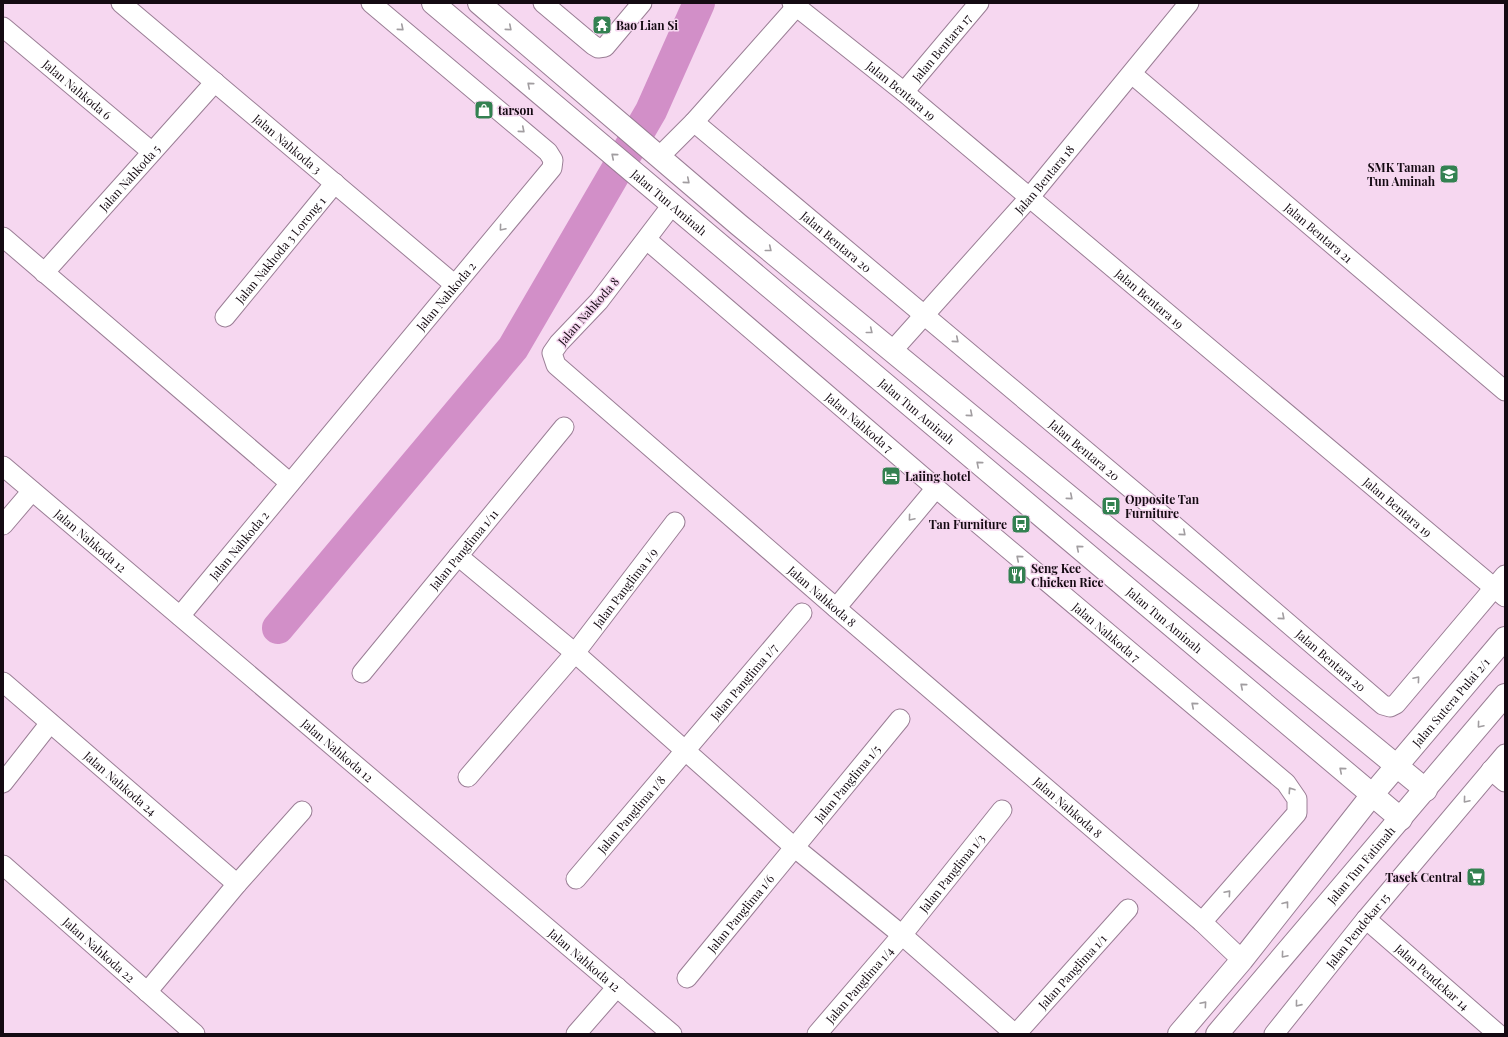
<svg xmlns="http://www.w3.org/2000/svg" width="1508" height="1037" viewBox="0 0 1508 1037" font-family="'Playfair Display',serif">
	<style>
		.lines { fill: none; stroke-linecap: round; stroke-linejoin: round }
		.river { stroke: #d28fc8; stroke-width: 32 }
		.minor-casing { stroke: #9a7e95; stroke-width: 21 }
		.secondary-casing { stroke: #9a7e95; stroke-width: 24 }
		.minor { stroke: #fff; stroke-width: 19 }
		.secondary { stroke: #fff; stroke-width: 22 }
		.oneway { stroke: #a19da0 }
		.labels { text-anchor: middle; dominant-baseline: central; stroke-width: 3; stroke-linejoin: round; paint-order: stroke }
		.poi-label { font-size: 12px; font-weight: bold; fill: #140a12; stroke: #f6d7f0; text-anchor: start }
		.street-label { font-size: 12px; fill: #140a12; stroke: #f6d7f0 }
	</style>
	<rect width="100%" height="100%" fill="#f6d7f0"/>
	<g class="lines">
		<!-- river -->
		<path class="river" d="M 278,628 L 513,348 L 651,111 L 699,3"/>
		<defs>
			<g id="minor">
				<path id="s1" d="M 121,3 L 455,285"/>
				<path d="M 543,3 L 593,45 L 598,48 L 605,47 L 642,3"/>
				<path id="s2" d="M 792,3 L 904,92 L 1505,597"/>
				<path id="s3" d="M 3,27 L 152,152"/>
				<path id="s4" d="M 1132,74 L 1505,391"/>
				<path id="s5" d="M 904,92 L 979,3"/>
				<path id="s6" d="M 694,122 L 1148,503 L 1383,705 L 1390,707 L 1396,704 L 1505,575"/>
				<path d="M 659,157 L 694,122 L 796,7"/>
				<path id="s7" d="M 672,205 L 599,301 L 559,343 L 552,353 L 556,365 L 836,608 L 1202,922 L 1242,960"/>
				<path d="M 3,237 L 290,483"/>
				<path id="s8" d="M 647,240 L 936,488 L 1286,783 L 1297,799 L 1297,813 L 1202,922"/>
				<path id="s9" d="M 44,273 L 215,82"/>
				<path id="s10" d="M 225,317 L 335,183"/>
				<path id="s11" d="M 893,350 L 1029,198 L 1189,3"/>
				<path id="s12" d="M 3,466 L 672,1034"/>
				<path d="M 3,525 L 32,491"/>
				<path d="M 458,556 L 575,653 L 794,847 L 902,935 L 1015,1034"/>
				<path d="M 836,608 L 936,488"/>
				<path id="s13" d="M 180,616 L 552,168 L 553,160 L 548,152 L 371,3"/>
				<path id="s14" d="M 362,673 L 564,427"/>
				<path id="s15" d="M 3,682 L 237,884"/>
				<path d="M 1491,770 L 1505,782"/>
				<path id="s16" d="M 468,777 L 575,653 L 675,522"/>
				<path d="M 3,783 L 50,723"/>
				<path id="s17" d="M 3,865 L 195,1034"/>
				<path id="s18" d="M 576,879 L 802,613"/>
				<path id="s19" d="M 1366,919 L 1498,1034"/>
				<path id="s20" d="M 687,978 L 900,719"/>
				<path d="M 147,992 L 237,884 L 302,811"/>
				<path d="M 576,1034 L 617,987"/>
				<path id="s21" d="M 817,1034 L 902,935 L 1002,810"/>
				<path id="s22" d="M 1016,1034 L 1128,909"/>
				<path id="s23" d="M 1274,1034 L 1366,919 L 1505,754"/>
			</g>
			<g id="secondary">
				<path id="s24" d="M 433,3 L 1401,819"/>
				<path d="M 479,3 L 739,225 L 1426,790"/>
				<path id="s25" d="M 1179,1034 L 1242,960 L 1372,795 L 1505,638"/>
				<path id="s26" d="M 1217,1034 L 1505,695"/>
			</g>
		</defs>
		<!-- minor casing -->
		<use href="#minor" class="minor-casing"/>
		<!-- secondary casing -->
		<use href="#secondary" class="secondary-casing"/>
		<!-- minor -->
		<use href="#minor" class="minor"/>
		<!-- secondary -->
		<use href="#secondary" class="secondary"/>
	</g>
	<!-- one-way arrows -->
	<defs><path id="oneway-chevron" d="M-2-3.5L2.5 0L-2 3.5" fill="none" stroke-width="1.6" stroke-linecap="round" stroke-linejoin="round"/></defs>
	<g class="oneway">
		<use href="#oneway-chevron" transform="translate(401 28) rotate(40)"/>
		<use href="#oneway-chevron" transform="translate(509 28) rotate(41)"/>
		<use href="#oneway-chevron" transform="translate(530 85) rotate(-140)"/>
		<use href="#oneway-chevron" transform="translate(522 130) rotate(40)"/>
		<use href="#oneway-chevron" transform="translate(614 156) rotate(-140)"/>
		<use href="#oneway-chevron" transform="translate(687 181) rotate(40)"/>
		<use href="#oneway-chevron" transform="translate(502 228) rotate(130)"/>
		<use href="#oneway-chevron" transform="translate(769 249) rotate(39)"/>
		<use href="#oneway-chevron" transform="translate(870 331) rotate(39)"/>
		<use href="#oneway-chevron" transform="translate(956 340) rotate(40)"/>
		<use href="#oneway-chevron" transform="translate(970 414) rotate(40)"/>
		<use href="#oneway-chevron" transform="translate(979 464) rotate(-140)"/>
		<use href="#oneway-chevron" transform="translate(1070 497) rotate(40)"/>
		<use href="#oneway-chevron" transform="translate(911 518) rotate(130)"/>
		<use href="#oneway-chevron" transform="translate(1183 533) rotate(41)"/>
		<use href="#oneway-chevron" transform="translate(1079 548) rotate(-140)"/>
		<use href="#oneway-chevron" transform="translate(1019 558) rotate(-140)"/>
		<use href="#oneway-chevron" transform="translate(1282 617) rotate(41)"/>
		<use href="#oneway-chevron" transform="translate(1417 679) rotate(-50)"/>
		<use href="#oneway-chevron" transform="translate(1243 686) rotate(-140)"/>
		<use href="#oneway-chevron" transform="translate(1194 705) rotate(-140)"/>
		<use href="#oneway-chevron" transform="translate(1480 725) rotate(130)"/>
		<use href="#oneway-chevron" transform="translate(1342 770) rotate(-140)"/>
		<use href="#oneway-chevron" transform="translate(1291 790) rotate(-124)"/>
		<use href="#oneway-chevron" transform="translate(1466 800) rotate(130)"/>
		<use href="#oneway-chevron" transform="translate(1228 893) rotate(-49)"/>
		<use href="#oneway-chevron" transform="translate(1286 904) rotate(-52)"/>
		<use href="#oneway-chevron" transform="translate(1284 955) rotate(130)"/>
		<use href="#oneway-chevron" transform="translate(1204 1004) rotate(-49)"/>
		<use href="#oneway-chevron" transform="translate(1298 1004) rotate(129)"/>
	</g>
	<!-- icons -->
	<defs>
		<symbol id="temple-square" viewBox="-11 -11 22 22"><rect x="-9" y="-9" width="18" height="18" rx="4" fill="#338151" stroke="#f6d7f0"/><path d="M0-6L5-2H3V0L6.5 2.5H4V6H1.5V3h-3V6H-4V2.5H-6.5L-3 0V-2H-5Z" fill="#fff"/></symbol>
		<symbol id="shop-square" viewBox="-11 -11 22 22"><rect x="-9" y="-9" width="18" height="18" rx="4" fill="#338151" stroke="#f6d7f0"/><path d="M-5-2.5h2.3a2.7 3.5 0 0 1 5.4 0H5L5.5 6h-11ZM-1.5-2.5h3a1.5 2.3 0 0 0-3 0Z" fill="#fff"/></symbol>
		<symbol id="school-square" viewBox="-11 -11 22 22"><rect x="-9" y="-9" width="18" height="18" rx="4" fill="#338151" stroke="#f6d7f0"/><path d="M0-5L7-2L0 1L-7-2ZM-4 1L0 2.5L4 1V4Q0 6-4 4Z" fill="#fff"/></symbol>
		<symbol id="hotel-square" viewBox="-11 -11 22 22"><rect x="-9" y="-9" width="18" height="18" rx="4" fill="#338151" stroke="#f6d7f0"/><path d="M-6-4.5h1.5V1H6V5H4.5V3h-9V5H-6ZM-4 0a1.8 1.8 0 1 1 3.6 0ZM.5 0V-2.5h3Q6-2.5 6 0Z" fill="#fff"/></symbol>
		<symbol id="bus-square" viewBox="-11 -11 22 22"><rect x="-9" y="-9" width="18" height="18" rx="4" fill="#338151" stroke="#f6d7f0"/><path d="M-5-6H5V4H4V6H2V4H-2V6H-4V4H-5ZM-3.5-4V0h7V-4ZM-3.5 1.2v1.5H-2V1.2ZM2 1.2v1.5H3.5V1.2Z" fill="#fff"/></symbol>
		<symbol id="restaurant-square" viewBox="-11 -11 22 22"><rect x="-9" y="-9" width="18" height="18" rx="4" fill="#338151" stroke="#f6d7f0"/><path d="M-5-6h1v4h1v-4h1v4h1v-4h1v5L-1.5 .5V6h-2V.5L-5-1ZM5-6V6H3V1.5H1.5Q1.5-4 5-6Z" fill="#fff"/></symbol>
		<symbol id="supermarket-square" viewBox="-11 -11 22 22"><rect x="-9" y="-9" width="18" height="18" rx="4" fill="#338151" stroke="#f6d7f0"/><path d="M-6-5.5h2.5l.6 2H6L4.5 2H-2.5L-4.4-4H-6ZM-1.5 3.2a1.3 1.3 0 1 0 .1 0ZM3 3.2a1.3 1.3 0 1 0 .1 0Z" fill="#fff"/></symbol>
	</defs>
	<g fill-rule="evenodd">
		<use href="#temple-square" x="591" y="14" width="22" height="22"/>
		<use href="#shop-square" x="473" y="99" width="22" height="22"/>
		<use href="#school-square" x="1438" y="163" width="22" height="22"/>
		<use href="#hotel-square" x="880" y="465" width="22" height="22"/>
		<use href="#bus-square" x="1100" y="495" width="22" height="22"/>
		<use href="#bus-square" x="1010" y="513" width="22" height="22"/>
		<use href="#restaurant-square" x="1006" y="564" width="22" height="22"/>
		<use href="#supermarket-square" x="1465" y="866" width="22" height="22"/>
	</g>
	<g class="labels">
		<!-- poi labels -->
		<g class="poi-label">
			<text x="616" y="25">Bao Lian Si</text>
			<text x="498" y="110">tarson</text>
			<text x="1435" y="167" text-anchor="end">SMK Taman<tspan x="1435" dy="14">Tun Aminah</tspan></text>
			<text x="905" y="476">Laiing hotel</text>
			<text x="1125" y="499">Opposite Tan<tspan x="1125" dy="14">Furniture</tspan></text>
			<text x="1007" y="524" text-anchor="end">Tan Furniture</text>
			<text x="1031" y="568">Seng Kee<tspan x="1031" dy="14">Chicken Rice</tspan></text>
			<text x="1462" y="877" text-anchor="end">Tasek Central</text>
		</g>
		<!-- street labels -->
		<g class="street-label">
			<text stroke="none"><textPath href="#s5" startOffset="58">Jalan Bentara 17</textPath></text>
			<text stroke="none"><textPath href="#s3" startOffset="97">Jalan Nahkoda 6</textPath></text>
			<text stroke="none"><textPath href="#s2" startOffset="140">Jalan Bentara 19</textPath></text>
			<text stroke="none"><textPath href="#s1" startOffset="218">Jalan Nahkoda 3</textPath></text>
			<text stroke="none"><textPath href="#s9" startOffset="128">Jalan Nahkoda 5</textPath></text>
			<text stroke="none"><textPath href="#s11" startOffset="228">Jalan Bentara 18</textPath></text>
			<text stroke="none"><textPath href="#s24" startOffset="309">Jalan Tun Aminah</textPath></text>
			<text stroke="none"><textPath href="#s4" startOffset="245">Jalan Bentara 21</textPath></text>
			<text stroke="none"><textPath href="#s6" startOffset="186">Jalan Bentara 20</textPath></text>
			<text stroke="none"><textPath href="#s10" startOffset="87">Jalan Nakhoda 3 Lorong 1</textPath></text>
			<text stroke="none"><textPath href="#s13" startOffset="416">Jalan Nahkoda 2</textPath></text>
			<text stroke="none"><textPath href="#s2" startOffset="464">Jalan Bentara 19</textPath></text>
			<text transform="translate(588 311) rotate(-49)">Jalan Nahkoda 8</text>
			<text stroke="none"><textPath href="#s24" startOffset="633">Jalan Tun Aminah</textPath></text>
			<text stroke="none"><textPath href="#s8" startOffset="280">Jalan Nahkoda 7</textPath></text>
			<text stroke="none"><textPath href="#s6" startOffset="510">Jalan Bentara 20</textPath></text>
			<text stroke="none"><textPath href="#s2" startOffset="788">Jalan Bentara 19</textPath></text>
			<text stroke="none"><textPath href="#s12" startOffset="115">Jalan Nahkoda 12</textPath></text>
			<text stroke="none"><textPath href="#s13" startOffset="92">Jalan Nahkoda 2</textPath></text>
			<text stroke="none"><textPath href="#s14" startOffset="160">Jalan Panglima 1/11</textPath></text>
			<text stroke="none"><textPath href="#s16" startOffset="246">Jalan Panglima 1/9</textPath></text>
			<text stroke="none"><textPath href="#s7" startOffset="556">Jalan Nahkoda 8</textPath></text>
			<text stroke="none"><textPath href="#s24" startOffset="957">Jalan Tun Aminah</textPath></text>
			<text stroke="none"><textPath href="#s8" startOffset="604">Jalan Nahkoda 7</textPath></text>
			<text stroke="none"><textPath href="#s6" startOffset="834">Jalan Bentara 20</textPath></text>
			<text stroke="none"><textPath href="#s18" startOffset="259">Jalan Panglima 1/7</textPath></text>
			<text stroke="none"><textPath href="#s25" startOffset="429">Jalan Sutera Pulai 2/1</textPath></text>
			<text stroke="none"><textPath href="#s12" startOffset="439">Jalan Nahkoda 12</textPath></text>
			<text stroke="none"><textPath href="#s15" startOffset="155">Jalan Nahkoda 24</textPath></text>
			<text stroke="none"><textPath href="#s20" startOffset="252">Jalan Panglima 1/5</textPath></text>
			<text stroke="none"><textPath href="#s7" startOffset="880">Jalan Nahkoda 8</textPath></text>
			<text stroke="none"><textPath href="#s18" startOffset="85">Jalan Panglima 1/8</textPath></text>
			<text stroke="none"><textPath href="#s26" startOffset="222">Jalan Tun Fatimah</textPath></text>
			<text stroke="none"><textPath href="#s21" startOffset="210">Jalan Panglima 1/3</textPath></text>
			<text stroke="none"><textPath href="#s20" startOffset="84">Jalan Panglima 1/6</textPath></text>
			<text stroke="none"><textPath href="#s23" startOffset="133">Jalan Pendekar 15</textPath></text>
			<text stroke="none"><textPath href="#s17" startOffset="128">Jalan Nahkoda 22</textPath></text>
			<text stroke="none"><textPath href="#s12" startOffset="763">Jalan Nahkoda 12</textPath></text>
			<text stroke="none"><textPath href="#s22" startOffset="84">Jalan Panglima 1/1</textPath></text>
			<text stroke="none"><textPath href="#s19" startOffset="88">Jalan Pendekar 14</textPath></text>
			<text stroke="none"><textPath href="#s21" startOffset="65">Jalan Panglima 1/4</textPath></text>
		</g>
	</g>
	<!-- border -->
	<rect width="1508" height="1037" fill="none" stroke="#140a12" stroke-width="8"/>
</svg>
